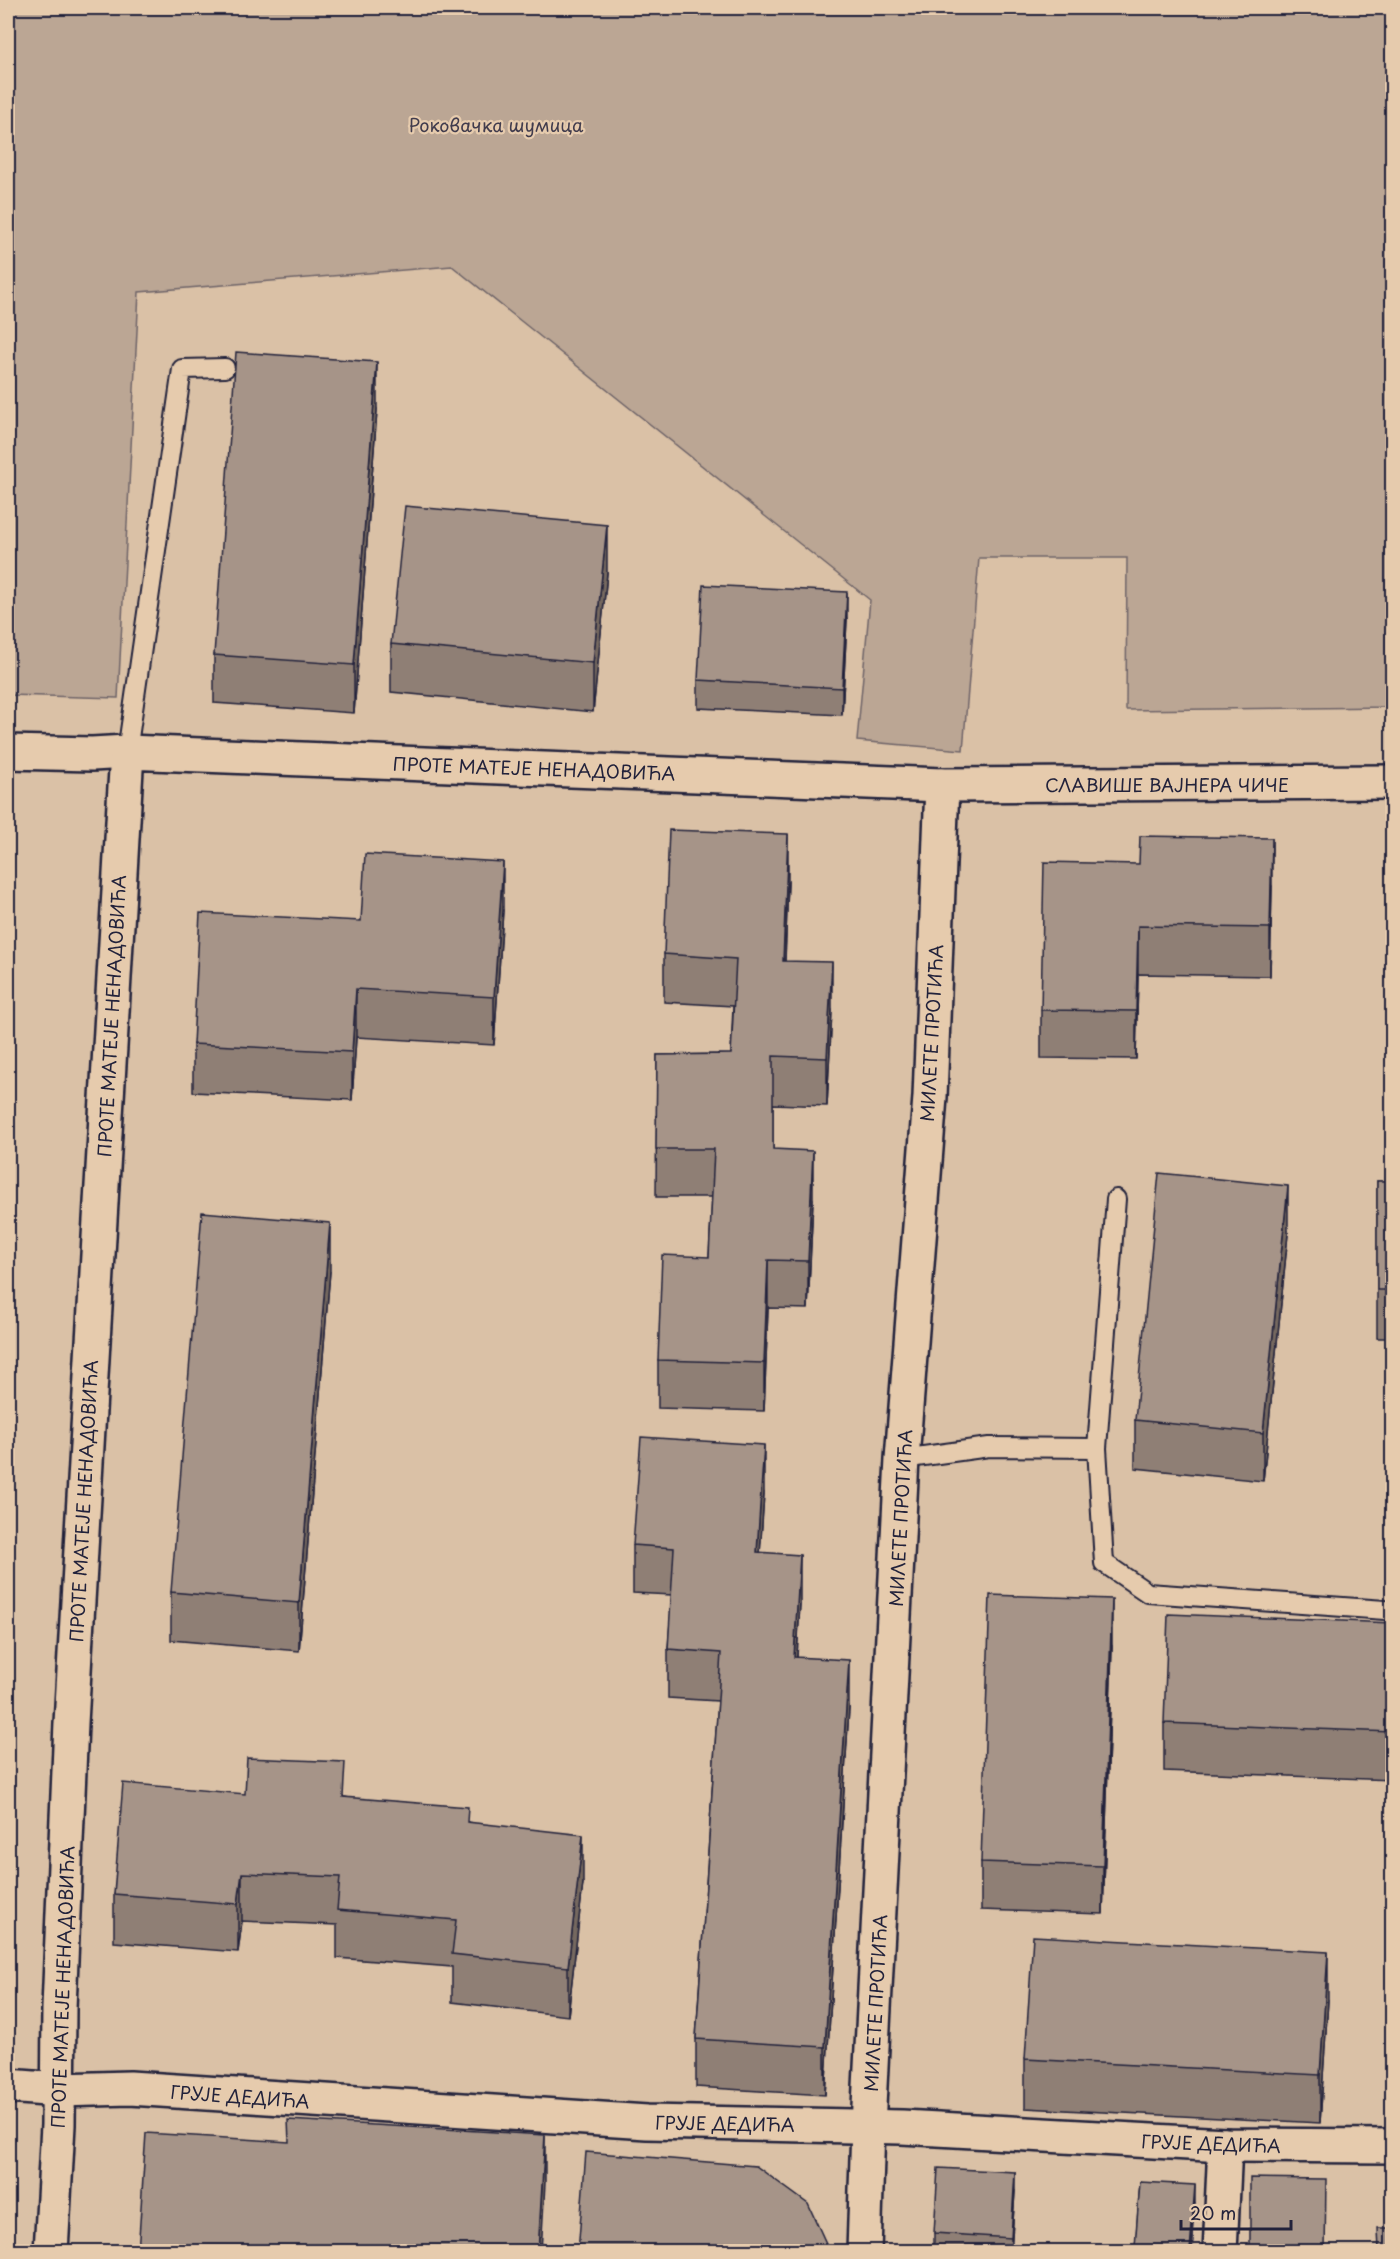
<svg xmlns="http://www.w3.org/2000/svg" width="1400" height="2259" viewBox="0 0 1400 2259" font-family="'Playpen Sans',sans-serif">
	<style>
		.green { fill: #bba694; stroke: #6e6468; stroke-width: 1.5 }
		.lines { fill: none; stroke-linecap: round; stroke-linejoin: round }
		.service-casing { stroke: #22223b; stroke-width: 22 }
		.minor-casing { stroke: #22223b; stroke-width: 38 }
		.service { stroke: #e6cbad; stroke-width: 18 }
		.minor { stroke: #e6cbad; stroke-width: 33 }
		.wall { fill: #8f7f75; stroke: #22223b; stroke-width: 1.5 }
		.shaded-wall { fill: #74685f; stroke: #22223b; stroke-width: 1.5 }
		.building { fill: #a69488; stroke: #22223b; stroke-width: 1.5 }
		.labels { text-anchor: middle; dominant-baseline: central; stroke-width: 4.5; stroke-linejoin: round; paint-order: stroke }
		.park-label { font-size: 18px; fill: #413c4d; stroke: #e6cbad }
		.street-label { font-size: 18px; fill: #22223b; stroke: #e6cbad }
	</style>
	<rect width="100%" height="100%" fill="#dac1a6"/>
	<filter id="ink" filterUnits="userSpaceOnUse"><feTurbulence type="fractalNoise" baseFrequency=".0167" numOctaves="2"/><feDisplacementMap in="SourceGraphic" scale="12" xChannelSelector="R" yChannelSelector="G"/><feConvolveMatrix kernelMatrix="1 2 1 2 8 2 1 2 1" color-interpolation-filters="sRGB"/></filter>
	<g filter="url(#ink)">
		<!-- green -->
		<path class="green" d="M 8,8 L 1392,8 L 1392,707 L 1126,710 L 1127,558 L 979,558 L 963,750 L 857,741 L 870,600 L 452,266 L 139,292 L 118,698 L 8,695 Z"/>
		<g class="lines">
			<defs>
				<g id="service">
					<path d="M 127,752 L 182,369 L 225,368"/>
					<path d="M 1116,1199 L 1097,1448 L 1104,1563 L 1148,1593 L 1385,1610 L 1392,1612"/>
					<path d="M 902,1459 L 989,1447 L 1097,1448"/>
				</g>
				<g id="minor">
					<path d="M 8,752 L 92,754 L 127,752"/>
					<path d="M 8,2086 L 59,2090 L 130,2088 L 647,2122 L 902,2127 L 1225,2145 L 1392,2146"/>
					<path d="M 51,2252 L 58,2125 L 59,2008 L 71,1723 L 127,752 L 942,785 L 1392,782"/>
					<path d="M 864,2252 L 868,2126 L 902,1459 L 930,1097 L 942,785"/>
					<path d="M 1220,2252 L 1225,2145"/>
				</g>
			</defs>
			<!-- service casing -->
			<use href="#service" class="service-casing"/>
			<!-- minor casing -->
			<use href="#minor" class="minor-casing"/>
			<!-- service -->
			<use href="#service" class="service"/>
			<!-- minor -->
			<use href="#minor" class="minor"/>
		</g>
		<!-- wall -->
		<g class="wall">
			<path d="M 377,410 L 354,713 L 214,703 L 214,655 Z"/>
			<path d="M 607,573 L 593,712 L 391,692 L 391,644 Z"/>
			<path d="M 847,619 L 842,715 L 698,708 L 698,680 Z"/>
			<path d="M 1139,864 L 1272,886 L 1270,976 L 1138,974 L 1136,1059 L 1041,1058 L 1041,1010 Z"/>
			<path d="M 788,882 L 785,961 L 832,1010 L 827,1106 L 773,1104 L 773,1149 L 813,1199 L 808,1309 L 768,1308 L 764,1411 L 658,1408 L 658,1360 L 709,1257 L 712,1197 L 656,1197 L 657,1055 L 731,1054 L 733,1006 L 664,1002 L 664,954 Z"/>
			<path d="M 503,910 L 494,1045 L 356,1037 L 352,1100 L 193,1092 L 193,1044 L 361,921 Z"/>
			<rect x="1377" y="1181" width="15" height="157"/>
			<path d="M 1288,1234 L 1263,1481 L 1135,1468 L 1135,1420 Z"/>
			<path d="M 330,1271 L 299,1651 L 171,1640 L 171,1592 Z"/>
			<path d="M 764,1493 L 760,1553 L 800,1603 L 797,1657 L 849,1708 L 825,2095 L 696,2087 L 696,2039 L 718,1701 L 668,1698 L 668,1649 L 672,1595 L 633,1593 L 633,1545 Z"/>
			<path d="M 1392,1623 L 1392,1780 L 1164,1771 L 1164,1723 Z"/>
			<path d="M 1112,1647 L 1103,1914 L 981,1910 L 981,1862 Z"/>
			<path d="M 245,1794 L 345,1797 L 468,1822 L 583,1883 L 568,2016 L 452,2002 L 452,1967 L 337,1958 L 337,1925 L 242,1921 L 238,1952 L 114,1942 L 114,1894 Z"/>
			<path d="M 1328,2000 L 1320,2123 L 1025,2108 L 1025,2059 Z"/>
			<path d="M 1140,2182 L 1195,2204 L 1192,2252 L 1135,2252 Z"/>
			<path d="M 1015,2191 L 1011,2251 L 934,2247 L 934,2233 Z"/>
		</g>
		<!-- shaded-wall -->
		<g class="shaded-wall">
			<path d="M 377,362 L 377,410 L 354,713 L 354,665 Z"/>
			<path d="M 607,525 L 607,573 L 593,712 L 593,663 Z"/>
			<path d="M 847,592 L 847,619 L 842,715 L 842,688 Z"/>
			<path d="M 788,834 L 788,882 L 783,1009 L 783,961 Z"/>
			<path d="M 1272,838 L 1272,886 L 1270,976 L 1270,928 Z"/>
			<path d="M 503,862 L 503,910 L 494,1045 L 494,997 Z"/>
			<path d="M 1138,926 L 1138,974 L 1136,1059 L 1136,1011 Z"/>
			<path d="M 832,962 L 832,1010 L 827,1106 L 827,1058 Z"/>
			<path d="M 356,989 L 356,1037 L 352,1100 L 352,1052 Z"/>
			<path d="M 813,1151 L 813,1199 L 808,1309 L 808,1261 Z"/>
			<path d="M 1288,1186 L 1288,1234 L 1263,1481 L 1263,1433 Z"/>
			<path d="M 330,1223 L 330,1271 L 299,1651 L 299,1603 Z"/>
			<path d="M 768,1260 L 768,1308 L 764,1411 L 764,1363 Z"/>
			<path d="M 764,1445 L 764,1493 L 757,1601 L 757,1552 Z"/>
			<path d="M 800,1555 L 800,1603 L 794,1705 L 794,1657 Z"/>
			<path d="M 1112,1599 L 1112,1647 L 1103,1914 L 1103,1866 Z"/>
			<path d="M 849,1660 L 849,1708 L 825,2095 L 825,2047 Z"/>
			<path d="M 583,1835 L 583,1883 L 568,2016 L 568,1967 Z"/>
			<path d="M 242,1873 L 242,1921 L 238,1952 L 238,1904 Z"/>
			<path d="M 1328,1952 L 1328,2000 L 1320,2123 L 1320,2075 Z"/>
			<path d="M 545,2135 L 545,2183 L 541,2252 L 538,2252 Z"/>
			<path d="M 1015,2172 L 1015,2191 L 1011,2252 L 1011,2238 Z"/>
			<path d="M 1195,2185 L 1195,2204 L 1192,2252 L 1190,2252 Z"/>
		</g>
		<!-- building -->
		<g class="building">
			<path d="M 236,352 L 377,362 L 354,665 L 214,655 Z"/>
			<path d="M 405,506 L 607,525 L 593,663 L 391,644 Z"/>
			<path d="M 703,585 L 847,592 L 842,688 L 698,680 Z"/>
			<path d="M 669,830 L 788,834 L 783,961 L 832,962 L 827,1058 L 773,1056 L 773,1149 L 813,1151 L 808,1261 L 768,1260 L 764,1363 L 658,1360 L 662,1255 L 709,1257 L 714,1149 L 656,1149 L 657,1055 L 731,1054 L 736,959 L 664,954 Z"/>
			<path d="M 1140,836 L 1272,838 L 1270,928 L 1138,926 L 1136,1011 L 1041,1010 L 1044,862 L 1139,864 Z"/>
			<path d="M 365,854 L 503,862 L 494,997 L 356,989 L 352,1052 L 193,1044 L 200,913 L 361,921 Z"/>
			<path d="M 1159,1173 L 1288,1186 L 1263,1433 L 1135,1420 Z"/>
			<rect x="1377" y="1181" width="15" height="109"/>
			<path d="M 202,1212 L 330,1223 L 299,1603 L 171,1592 Z"/>
			<path d="M 641,1437 L 764,1445 L 757,1552 L 800,1555 L 794,1657 L 849,1660 L 825,2047 L 696,2039 L 721,1653 L 668,1649 L 674,1548 L 633,1545 Z"/>
			<path d="M 990,1595 L 1112,1599 L 1103,1866 L 981,1862 Z"/>
			<path d="M 1168,1614 L 1392,1623 L 1392,1732 L 1164,1723 Z"/>
			<path d="M 247,1758 L 345,1762 L 343,1797 L 468,1807 L 467,1822 L 583,1835 L 568,1967 L 452,1954 L 456,1920 L 337,1910 L 340,1877 L 242,1873 L 238,1904 L 114,1894 L 123,1783 L 245,1794 Z"/>
			<path d="M 1033,1936 L 1328,1952 L 1320,2075 L 1025,2059 Z"/>
			<path d="M 288,2120 L 545,2135 L 538,2252 L 138,2252 L 146,2133 L 289,2142 Z"/>
			<path d="M 586,2152 L 756,2166 L 808,2204 L 830,2252 L 578,2252 Z"/>
			<path d="M 938,2168 L 1015,2172 L 1011,2238 L 934,2233 Z"/>
			<path d="M 1250,2178 L 1326,2179 L 1325,2252 L 1250,2252 Z"/>
			<path d="M 1140,2182 L 1195,2185 L 1190,2251 L 1135,2247 Z"/>
			<path d="M 1378,2228 L 1392,2228 L 1392,2252 L 1379,2252 Z"/>
			<path d="M 932,2247 L 1012,2252 L 932,2252 Z"/>
		</g>
	</g>
	<g class="labels">
		<!-- park labels -->
		<g class="park-label">
			<text x="496" y="124">Роковачка шумица</text>
		</g>
		<!-- street labels -->
		<g class="street-label">
			<text transform="translate(534 768) rotate(2)">ПРОТЕ МАТЕЈЕ НЕНАДОВИЋА</text>
			<text x="1167" y="784">СЛАВИШЕ ВАЈНЕРА ЧИЧЕ</text>
			<text transform="translate(111 1016) rotate(-87)">ПРОТЕ МАТЕЈЕ НЕНАДОВИЋА</text>
			<text transform="translate(931 1033) rotate(-87)">МИЛЕТЕ ПРОТИЋА</text>
			<text transform="translate(83 1501) rotate(-87)">ПРОТЕ МАТЕЈЕ НЕНАДОВИЋА</text>
			<text transform="translate(900 1518) rotate(-87)">МИЛЕТЕ ПРОТИЋА</text>
			<text transform="translate(62 1987) rotate(-88)">ПРОТЕ МАТЕЈЕ НЕНАДОВИЋА</text>
			<text transform="translate(875 2003) rotate(-87)">МИЛЕТЕ ПРОТИЋА</text>
			<text transform="translate(240 2096) rotate(4)">ГРУЈЕ ДЕДИЋА</text>
			<text transform="translate(725 2123) rotate(1)">ГРУЈЕ ДЕДИЋА</text>
			<text transform="translate(1211 2143) rotate(2)">ГРУЈЕ ДЕДИЋА</text>
		</g>
	</g>
	<!-- margin -->
	<rect width="1400" height="2259" fill="none" stroke="#e6cbad" stroke-width="30"/>
	<rect x="15" y="15" width="1370" height="2229" fill="none" stroke="#22223b" stroke-width="2" filter="url(#ink)"/>
	<!-- scale -->
	<path d="M1181 2220v9h110v-9" fill="none" stroke="#22223b" stroke-width="3"/>
	<text x="1190" y="2220" font-size="18" fill="#22223b" stroke="#e6cbad" stroke-width="4.5" paint-order="stroke">20 m</text>
</svg>
